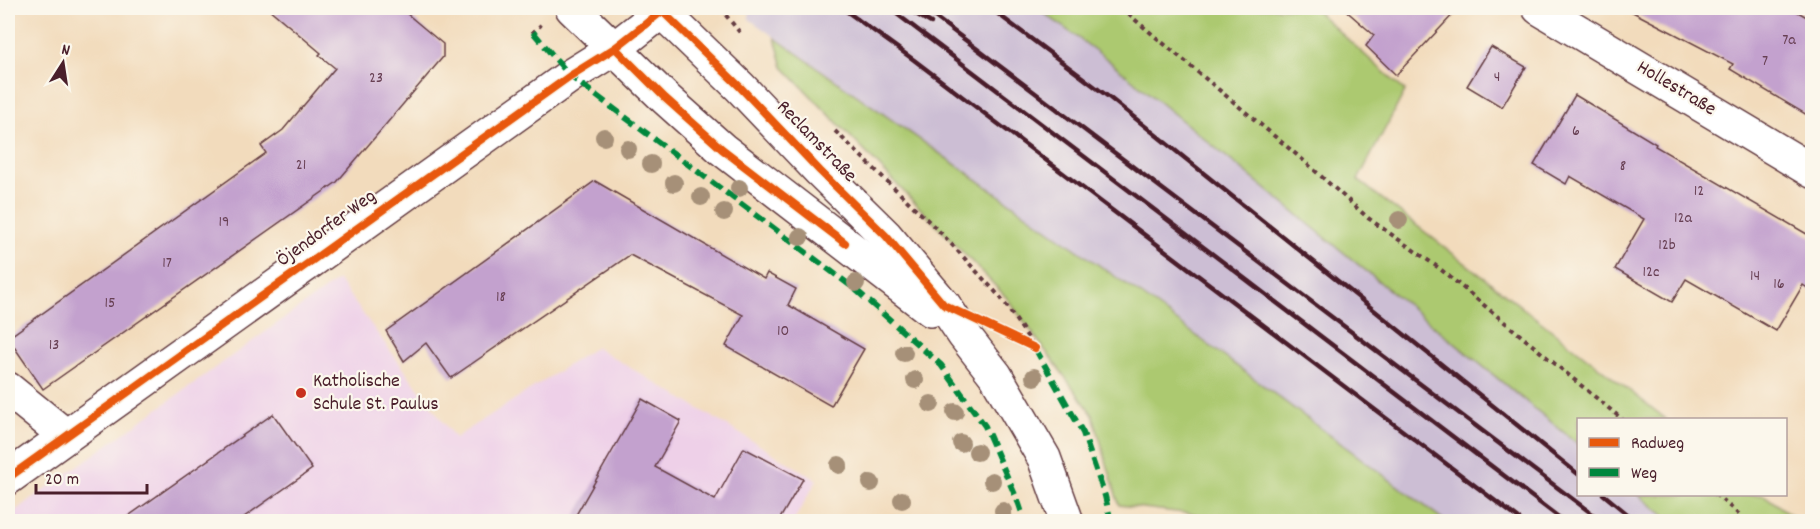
<svg xmlns="http://www.w3.org/2000/svg" width="1820" height="529" viewBox="0 0 1820 529" font-family="Dekko,sans-serif">
	<style>
		.built { fill: #eed0e8 }
		.industrial { fill: #ccbed4 }
		.green { fill: #acc970; stroke: #7b744e; stroke-width: 1.5 }
		.building { fill: #c3a1ce }
		.lines { fill: none; stroke-linecap: round; stroke-linejoin: round }
		.street-casing { stroke: #633b41; stroke-width: 36 }
		.secondary-casing { stroke: #633b41; stroke-width: 36 }
		.path { stroke: #633b41; stroke-width: 4; stroke-dasharray: 4.5 4.5; stroke-linecap: butt }
		.street { stroke: #fff; stroke-width: 33 }
		.secondary { stroke: #fff; stroke-width: 33 }
		.rail { stroke: #4a1f2b; stroke-width: 4.5 }
		.quiet { stroke: #00873e; stroke-width: 6; stroke-dasharray: 12 6; stroke-linecap: butt }
		.cycleway-casing { stroke: #fbf7ec; stroke-width: 11 }
		.cycleway { stroke: #e8590c; stroke-width: 8 }
		.tree { fill: #a69078 }
		.poi-dot { fill: #c8321e; stroke: #fbf7ec; stroke-width: 2 }
		.labels { text-anchor: middle; dominant-baseline: central; stroke-width: 4.5; stroke-linejoin: round; paint-order: stroke }
		.number-label { font-size: 16px; fill: #684054 }
		.street-label { font-size: 20px; fill: #4a1f2b; stroke: #fbf7ec }
		.poi-label { font-size: 20px; fill: #4a1f2b; stroke: #fbf7ec; text-anchor: start }
	</style>
	<rect width="100%" height="100%" fill="#fbf7ec"/>
	<filter id="ink" filterUnits="userSpaceOnUse"><feTurbulence type="fractalNoise" baseFrequency=".0167" numOctaves="2"/><feDisplacementMap in="SourceGraphic" scale="12" xChannelSelector="R" yChannelSelector="G"/><feConvolveMatrix kernelMatrix="1 2 1 2 8 2 1 2 1" color-interpolation-filters="sRGB"/></filter>
	<filter id="wash" filterUnits="userSpaceOnUse"><feTurbulence type="fractalNoise" baseFrequency=".008" numOctaves="4" result="noise"/><feDisplacementMap in="SourceGraphic" scale="24" xChannelSelector="R" yChannelSelector="G"/><feGaussianBlur stdDeviation="1.35" result="paint"/><feColorMatrix in="noise" values="0 0 0 0 0 0 0 0 0 0 0 0 0 0 0 0 0 1.4 0 .05"/><feComposite in="paint" operator="in"/></filter>
	<g filter="url(#wash)">
		<rect width="100%" height="100%" fill="#f2dbbc"/>
		<!-- built -->
		<path class="built" d="M 338,280 L 455,438 L 596,347 L 817,480 L 793,522 L 8,522 L 8,516 Z"/>
		<!-- industrial -->
		<path class="industrial" d="M 750,8 L 1082,8 L 1578,420 L 1578,494 L 1681,495 L 1713,521 L 1445,521 L 1143,296 L 749,19 Z"/>
		<!-- green -->
		<g class="green">
			<path d="M 1037,8 L 1313,8 L 1405,91 L 1358,180 L 1666,419 L 1578,420 L 1578,444 L 1103,56 Z"/>
			<path d="M 775,38 L 1143,296 L 1445,521 L 1258,522 L 1119,505 L 1093,415 L 1006,297 L 783,67 Z"/>
			<path d="M 1639,495 L 1764,495 L 1799,521 L 1671,521 Z"/>
		</g>
		<g id="blocks">
			<!-- building -->
			<g class="building">
				<path d="M 268,8 L 400,8 L 443,44 L 443,57 L 337,182 L 43,389 L 8,338 L 266,153 L 261,146 L 283,130 L 335,68 L 319,55 L 321,53 Z"/>
				<path d="M 1343,8 L 1459,8 L 1396,75 L 1366,46 L 1374,35 Z"/>
				<path d="M 1625,8 L 1791,8 L 1812,20 L 1812,118 L 1730,69 L 1733,64 Z"/>
				<path d="M 1491,47 L 1526,67 L 1502,107 L 1467,86 Z"/>
				<path d="M 1575,95 L 1656,144 L 1655,146 L 1812,237 L 1812,291 L 1803,285 L 1776,331 L 1686,279 L 1672,302 L 1615,269 L 1644,219 L 1570,176 L 1566,184 L 1534,165 Z"/>
				<path d="M 595,181 L 764,279 L 767,273 L 796,289 L 788,305 L 864,349 L 831,406 L 726,346 L 743,315 L 630,255 L 451,378 L 426,343 L 404,361 L 386,331 Z"/>
				<path d="M 642,399 L 681,421 L 655,467 L 715,500 L 744,448 L 803,479 L 778,522 L 572,522 Z"/>
				<path d="M 273,414 L 312,469 L 237,522 L 120,522 Z"/>
			</g>
		</g>
	</g>
	<g filter="url(#ink)">
		<use href="#blocks" fill-opacity="0" stroke="#633b41" stroke-width="1.5"/>
		<g class="lines">
			<defs>
				<g id="street">
					<path d="M 1539,8 L 1812,171"/>
					<path d="M 8,389 L 66,436"/>
					<path d="M 8,478 L 570,76 L 615,48"/>
				</g>
				<g id="secondary">
					<path d="M 572,8 L 665,98 L 722,149 L 931,310"/>
					<path d="M 658,8 L 740,87 L 820,171 L 886,236 L 944,305 L 964,335 L 996,376 L 1044,458 L 1067,522"/>
					<path d="M 615,48 L 666,8"/>
				</g>
			</defs>
			<!-- street casing -->
			<use href="#street" class="street-casing"/>
			<!-- secondary casing -->
			<use href="#secondary" class="secondary-casing"/>
			<!-- path -->
			<g class="path">
				<path d="M 720,8 L 742,35"/>
				<path d="M 1121,8 L 1303,160 L 1368,218 L 1439,268 L 1623,420"/>
				<path d="M 532,33 L 541,25"/>
				<path d="M 835,131 L 943,235 L 1001,298 L 1035,348"/>
				<path d="M 1715,494 L 1748,522"/>
			</g>
			<!-- street -->
			<use href="#street" class="street"/>
			<!-- secondary -->
			<use href="#secondary" class="secondary"/>
			<!-- rail -->
			<g class="rail">
				<path d="M 842,8 L 914,60 L 1523,522"/>
				<path d="M 889,8 L 1565,522"/>
				<path d="M 906,8 L 931,23"/>
				<path d="M 923,8 L 1603,522"/>
				<path d="M 990,8 L 1110,98 L 1578,474"/>
				<path d="M 1603,494 L 1637,522"/>
			</g>
			<!-- quiet -->
			<g class="quiet">
				<path d="M 533,32 L 570,76 L 855,289 L 941,365 L 985,426 L 1019,504 L 1025,522"/>
				<path d="M 1035,348 L 1083,433 L 1105,496 L 1111,522"/>
			</g>
			<defs>
				<g id="cycleway">
					<path d="M 662,11 L 740,87 L 820,171 L 886,236 L 944,305 L 1035,348"/>
					<path d="M 615,48 L 665,98 L 722,149 L 845,243"/>
					<path d="M 8,478 L 570,76 L 615,48 L 666,8"/>
				</g>
			</defs>
			<!-- cycleway casing -->
			<use href="#cycleway" class="cycleway-casing"/>
			<!-- cycleway -->
			<use href="#cycleway" class="cycleway"/>
		</g>
		<!-- trees -->
		<g class="tree">
			<circle cx="604" cy="137" r="9"/>
			<circle cx="628" cy="149" r="9"/>
			<circle cx="651" cy="164" r="9"/>
			<circle cx="674" cy="183" r="9"/>
			<circle cx="739" cy="188" r="9"/>
			<circle cx="701" cy="197" r="9"/>
			<circle cx="724" cy="212" r="9"/>
			<circle cx="1399" cy="220" r="9"/>
			<circle cx="800" cy="237" r="9"/>
			<circle cx="856" cy="283" r="9"/>
			<circle cx="904" cy="353" r="9"/>
			<circle cx="1034" cy="377" r="9"/>
			<circle cx="915" cy="380" r="9"/>
			<circle cx="931" cy="404" r="9"/>
			<circle cx="955" cy="412" r="9"/>
			<circle cx="961" cy="443" r="9"/>
			<circle cx="977" cy="452" r="9"/>
			<circle cx="839" cy="465" r="9"/>
			<circle cx="992" cy="481" r="9"/>
			<circle cx="871" cy="483" r="9"/>
			<circle cx="902" cy="500" r="9"/>
			<circle cx="1003" cy="511" r="9"/>
		</g>
	</g>
	<!-- markers -->
	<circle class="poi-dot" cx="301" cy="393" r="6"/>
	<g class="labels">
		<!-- number labels -->
		<g class="number-label">
			<text x="1789" y="40">7a</text>
			<text x="1765" y="61">7</text>
			<text x="1497" y="77">4</text>
			<text x="376" y="78">23</text>
			<text x="1576" y="131">6</text>
			<text x="301" y="165">21</text>
			<text x="1623" y="166">8</text>
			<text x="1699" y="191">12</text>
			<text x="1683" y="218">12a</text>
			<text x="224" y="222">19</text>
			<text x="1667" y="245">12b</text>
			<text x="167" y="263">17</text>
			<text x="1651" y="272">12c</text>
			<text x="1755" y="276">14</text>
			<text x="1779" y="284">16</text>
			<text x="501" y="297">18</text>
			<text x="110" y="303">15</text>
			<text x="783" y="331">10</text>
			<text x="54" y="345">13</text>
		</g>
		<!-- street labels -->
		<g class="street-label">
			<text transform="translate(1676 89) rotate(31)">Hollestraße</text>
			<text transform="translate(816 142) rotate(46)">Reclamstraße</text>
			<text transform="translate(327 229) rotate(-36)">Öjendorfer Weg</text>
		</g>
		<!-- poi labels -->
		<g class="poi-label">
			<text x="313" y="382">Katholische<tspan x="313" dy="23">Schule St. Paulus</tspan></text>
		</g>
	</g>
	<!-- margin -->
	<rect width="1820" height="529" fill="none" stroke="#fbf7ec" stroke-width="30"/>
	<!-- legend -->
	<rect x="1577" y="418" width="210" height="78" fill="#fbf7ec" stroke="#b4a19f" stroke-width="1.5"/>
	<rect x="1589" y="438" width="30" height="9" fill="#e8590c" stroke="#b4a19f" stroke-width="1.5"/>
	<text x="1631" y="448" font-size="18" fill="#4a1f2b">Radweg</text>
	<rect x="1589" y="468" width="30" height="9" fill="#00873e" stroke="#b4a19f" stroke-width="1.5"/>
	<text x="1631" y="478" font-size="18" fill="#4a1f2b">Weg</text>
	<!-- north arrow -->
	<g transform="translate(63 63) rotate(12)" stroke="#fbf7ec" stroke-width="4.5" paint-order="stroke">
	<path d="M0-4.5L10 22L0 15L-10 22Z" fill="#4a1f2b"/>
	<text y="-9" font-size="16" font-weight="bold" text-anchor="middle" fill="#4a1f2b">N</text>
	</g>
	<!-- scale -->
	<path d="M36 484v9h111v-9" fill="none" stroke="#4a1f2b" stroke-width="3"/>
	<text x="45" y="484" font-size="18" fill="#4a1f2b" stroke="#fbf7ec" stroke-width="4.5" paint-order="stroke">20 m</text>
</svg>
